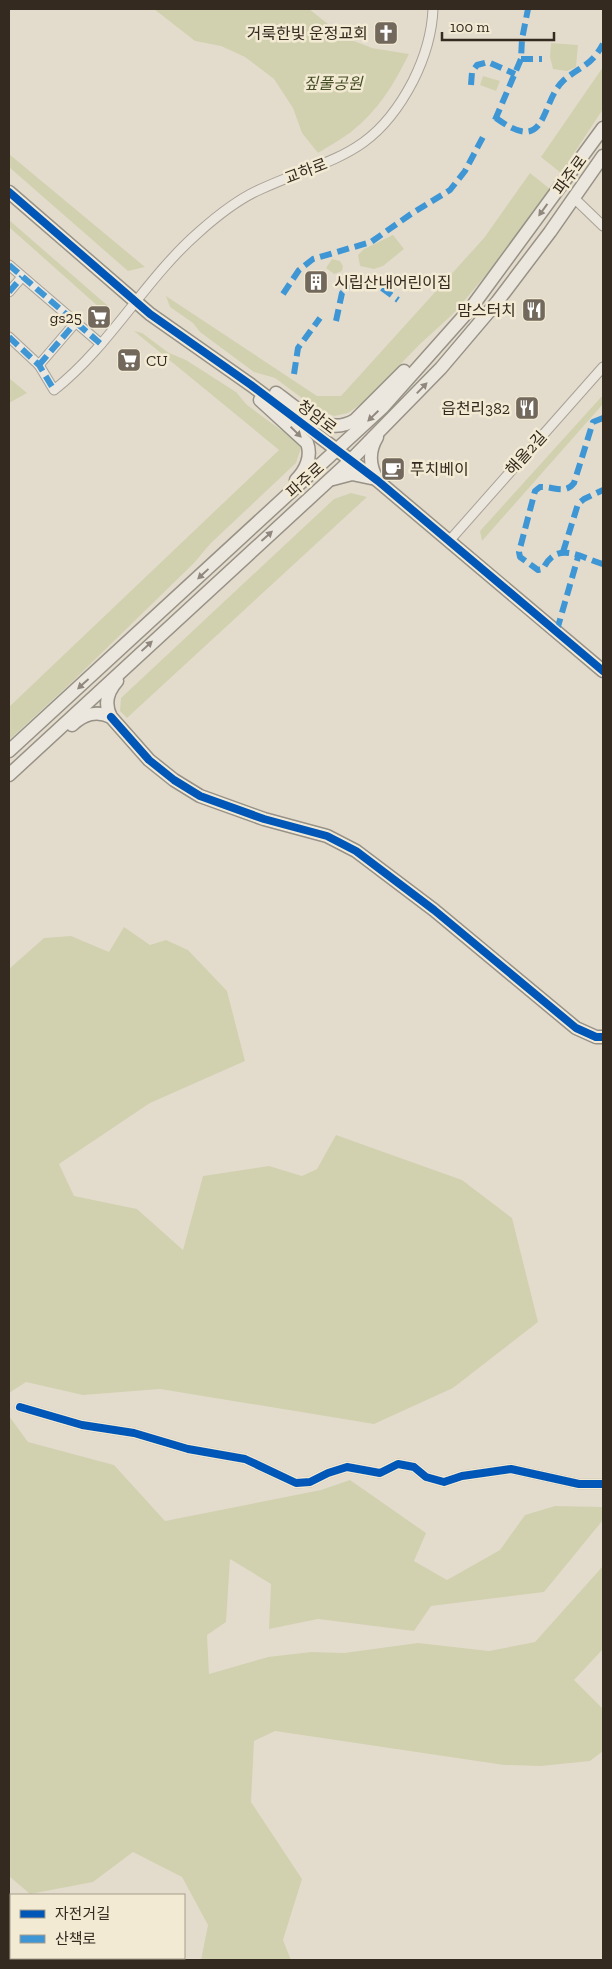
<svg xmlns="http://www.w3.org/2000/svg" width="612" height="1969" viewBox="0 0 612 1969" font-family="'Zilla Slab','Noto Sans KR',serif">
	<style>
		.green { fill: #d1d1b0 }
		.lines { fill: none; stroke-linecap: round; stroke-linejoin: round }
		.street-casing { stroke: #a8a196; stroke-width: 11 }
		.secondary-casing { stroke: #979186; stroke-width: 15 }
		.street { stroke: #ebe7de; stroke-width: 9 }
		.secondary { stroke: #ebe7de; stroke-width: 12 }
		.quiet { stroke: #3e96d5; stroke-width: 6; stroke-dasharray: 12 6; stroke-linecap: butt }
		.cycleway-casing { stroke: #f3ead4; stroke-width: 11 }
		.cycleway { stroke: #0057b8; stroke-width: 8 }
		.oneway { fill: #90887e }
		.labels { text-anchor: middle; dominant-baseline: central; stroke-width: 5; stroke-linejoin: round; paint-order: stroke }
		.poi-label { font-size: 16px; fill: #352a1f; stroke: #f3ead4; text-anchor: end }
		.park-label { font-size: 16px; font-style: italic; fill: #465027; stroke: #f3ead4 }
		.street-label { font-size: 16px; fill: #352a1f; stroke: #f3ead4 }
	</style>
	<rect width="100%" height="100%" fill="#e3dccd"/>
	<!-- green -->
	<g class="green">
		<path d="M 154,9 L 309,9 L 342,35 L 354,41 L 372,48 L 409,54 C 395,83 377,112 351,132 C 340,140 329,146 318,153 L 302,133 L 293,108 L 274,79 L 245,57 L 221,46 L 195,41 Z"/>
		<path d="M 551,43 L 578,45 L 576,67 L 567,71 L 553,69 L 550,57 Z"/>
		<path d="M 603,67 L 603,109 L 561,173 L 541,157 Z"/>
		<path d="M 483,76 L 500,81 L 496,91 L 480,85 Z"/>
		<path d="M 9,154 L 145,267 L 128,271 L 9,167 Z"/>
		<path d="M 530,173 L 550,189 L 495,264 L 454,313 L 419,345 L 364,402 L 348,413 L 334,416 L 318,410 L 275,378 L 254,372 L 200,332 L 193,323 L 170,307 L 166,296 L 317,396 L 341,396 L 484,238 Z"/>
		<path d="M 9,220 L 108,306 L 109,316 L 9,227 Z"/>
		<path d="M 393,235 L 404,249 L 383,266 L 374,269 L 360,266 L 358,255 L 364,249 Z"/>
		<path d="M 332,259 L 340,261 L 343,266 L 342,271 L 334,274 L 326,268 Z"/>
		<path d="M 134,331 L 142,333 L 169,353 L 186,360 L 236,392 L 247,405 L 296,441 L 301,448 L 296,463 L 210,544 L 194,563 L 74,680 L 9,740 L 9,707 L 279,450 Z"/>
		<path d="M 9,378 L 27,393 L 9,403 Z"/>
		<path d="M 603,395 L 603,404 L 482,541 L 480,531 Z"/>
		<path d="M 351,493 L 367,497 L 127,718 L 120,711 L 121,698 L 334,499 Z"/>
		<path d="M 124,927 L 150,945 L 166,940 L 188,950 L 227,991 L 245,1061 L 150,1103 L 59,1164 L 74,1196 L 137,1209 L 183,1250 L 203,1176 L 269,1166 L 302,1176 L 317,1169 L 336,1135 L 462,1180 L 512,1218 L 538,1322 L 453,1388 L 374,1424 L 160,1389 L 83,1395 L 26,1382 L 9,1393 L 9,969 L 44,938 L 71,936 L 109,952 Z"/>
		<path d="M 9,1416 L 28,1442 L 114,1465 L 165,1521 L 321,1490 L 350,1480 L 426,1533 L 414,1561 L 447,1580 L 500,1550 L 525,1515 L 555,1506 L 603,1507 L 603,1520 L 544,1592 L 431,1606 L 414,1631 L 318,1619 L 269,1629 L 271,1584 L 230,1559 L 226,1622 L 207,1635 L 209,1674 L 268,1657 L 311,1652 L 344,1653 L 418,1643 L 489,1651 L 535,1642 L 603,1566 L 603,1649 L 574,1680 L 603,1709 L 603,1751 L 590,1761 L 541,1766 L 504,1765 L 275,1731 L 254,1741 L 251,1802 L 302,1879 L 283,1940 L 291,1960 L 201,1960 L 208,1925 L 182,1877 L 133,1852 L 93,1882 L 30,1894 L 9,1876 Z"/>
	</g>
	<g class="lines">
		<defs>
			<g id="street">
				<path d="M 574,198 L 603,226"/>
				<path d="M 9,265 L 101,344"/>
				<path d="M 9,292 L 22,277"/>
				<path d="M 9,337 L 39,365 L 54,390 C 111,345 145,279 199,232 C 218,215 238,199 261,189 C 331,157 373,158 413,81 C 424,59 432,33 433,9"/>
				<path d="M 39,365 L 76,322"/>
				<path d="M 450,540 L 603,367"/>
				<path d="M 20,1407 L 82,1425 L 134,1433 L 188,1449 L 245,1459 L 296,1483 L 310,1482 L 328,1473 L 347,1467 L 380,1473 L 398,1464 L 414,1467 L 426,1477 L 444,1482 L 462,1476 L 511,1469 L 579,1484 L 603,1484"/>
			</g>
			<g id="secondary">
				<path d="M 9,192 L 150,314 L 251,385 L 378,481 L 603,671"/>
				<path d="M 276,393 C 299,409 326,438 355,420 L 404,371"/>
				<path d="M 260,400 L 307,443 C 312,456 306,470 296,480"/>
				<path d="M 333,479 L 352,474 L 371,478"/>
				<path d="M 377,479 C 369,465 369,450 377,437"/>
				<path d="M 117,681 C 107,692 104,704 111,717 L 149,760 L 174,780 L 200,796 L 264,819 L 327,836 L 356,851 L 434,910 L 576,1028 L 596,1037 L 603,1037"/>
				<path d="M 72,725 C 84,714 96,710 111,717"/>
				<path d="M 9,751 L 383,407 L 471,308 L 603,128"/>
				<path d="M 9,775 L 351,460 L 441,368 L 497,302 L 550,232 L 603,156"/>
			</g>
		</defs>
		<!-- street casing -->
		<use href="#street" class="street-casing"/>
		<!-- secondary casing -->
		<use href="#secondary" class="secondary-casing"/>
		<!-- street -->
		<use href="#street" class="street"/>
		<!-- secondary -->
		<use href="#secondary" class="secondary"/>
		<!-- quiet -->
		<g class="quiet">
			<path d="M 521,59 L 542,59"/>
			<path d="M 471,85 L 472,72 L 477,65 L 488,62 L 515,74"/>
			<path d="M 496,118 C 549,157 539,103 564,80 C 581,66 591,66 603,44"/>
			<path d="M 495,120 L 521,59 L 522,39 L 528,9"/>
			<path d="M 9,265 L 101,344"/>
			<path d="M 9,292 L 22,277"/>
			<path d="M 283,294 L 299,270 L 313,259 L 371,242 L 411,214 L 450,190 L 465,171 L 484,135"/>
			<path d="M 336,321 L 342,293 L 350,285 L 382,288 L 398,300"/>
			<path d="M 9,337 L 39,365 L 54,390"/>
			<path d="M 39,365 L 76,322"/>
			<path d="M 294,374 L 298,348 L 320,318"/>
			<path d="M 603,418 L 593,422 L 574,483 C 565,495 553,486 540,487 L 535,491 L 519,552 L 520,557 L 538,570 L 543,569 C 557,540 579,557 603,564"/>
			<path d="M 563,552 L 578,504 L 584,499 L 603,490"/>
			<path d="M 557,630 L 578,557"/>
		</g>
		<defs>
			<g id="cycleway">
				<path d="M 9,192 L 150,314 L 251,385 L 378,481 L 603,671"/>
				<path d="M 111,717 L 149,760 L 174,780 L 200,796 L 264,819 L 327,836 L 356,851 L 434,910 L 576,1028 L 596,1037 L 603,1037"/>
				<path d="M 20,1407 L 82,1425 L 134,1433 L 188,1449 L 245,1459 L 296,1483 L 310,1482 L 328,1473 L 347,1467 L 380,1473 L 398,1464 L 414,1467 L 426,1477 L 444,1482 L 462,1476 L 511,1469 L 579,1484 L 603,1484"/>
			</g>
		</defs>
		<!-- cycleway casing -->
		<use href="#cycleway" class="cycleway-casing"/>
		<!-- cycleway -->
		<use href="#cycleway" class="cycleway"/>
	</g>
	<!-- one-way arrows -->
	<defs><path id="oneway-solid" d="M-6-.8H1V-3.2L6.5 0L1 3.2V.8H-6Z" transform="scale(1.25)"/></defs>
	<g class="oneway">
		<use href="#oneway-solid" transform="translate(543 210) rotate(126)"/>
		<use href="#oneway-solid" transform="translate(422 388) rotate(-46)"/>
		<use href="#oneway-solid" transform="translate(373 416) rotate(136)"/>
		<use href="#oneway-solid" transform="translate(296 432) rotate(44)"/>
		<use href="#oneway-solid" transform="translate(267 536) rotate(-42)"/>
		<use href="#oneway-solid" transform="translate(203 574) rotate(137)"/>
		<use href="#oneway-solid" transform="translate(147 646) rotate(-43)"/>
		<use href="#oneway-solid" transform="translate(83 684) rotate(138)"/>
	</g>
	<!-- icons -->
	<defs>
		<symbol id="church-square" viewBox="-11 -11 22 22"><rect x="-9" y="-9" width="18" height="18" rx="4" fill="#72685c" stroke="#f3ead4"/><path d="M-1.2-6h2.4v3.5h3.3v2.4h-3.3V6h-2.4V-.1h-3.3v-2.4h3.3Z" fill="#fff"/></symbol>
		<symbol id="building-square" viewBox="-11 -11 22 22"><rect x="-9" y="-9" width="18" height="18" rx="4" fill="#72685c" stroke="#f3ead4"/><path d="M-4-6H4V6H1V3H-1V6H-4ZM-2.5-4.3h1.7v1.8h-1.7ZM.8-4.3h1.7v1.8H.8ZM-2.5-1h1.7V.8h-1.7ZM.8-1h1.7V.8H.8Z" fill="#fff"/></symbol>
		<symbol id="restaurant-square" viewBox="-11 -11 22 22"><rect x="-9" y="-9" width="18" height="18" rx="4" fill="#72685c" stroke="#f3ead4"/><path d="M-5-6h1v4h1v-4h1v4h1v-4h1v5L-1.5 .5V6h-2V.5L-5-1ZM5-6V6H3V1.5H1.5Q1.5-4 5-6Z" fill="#fff"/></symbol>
		<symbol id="supermarket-square" viewBox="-11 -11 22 22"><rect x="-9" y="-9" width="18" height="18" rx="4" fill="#72685c" stroke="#f3ead4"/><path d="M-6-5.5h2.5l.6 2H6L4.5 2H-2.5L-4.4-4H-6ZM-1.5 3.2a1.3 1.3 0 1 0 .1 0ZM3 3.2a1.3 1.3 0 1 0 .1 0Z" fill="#fff"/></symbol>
		<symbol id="cafe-square" viewBox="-11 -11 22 22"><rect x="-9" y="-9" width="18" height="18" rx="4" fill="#72685c" stroke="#f3ead4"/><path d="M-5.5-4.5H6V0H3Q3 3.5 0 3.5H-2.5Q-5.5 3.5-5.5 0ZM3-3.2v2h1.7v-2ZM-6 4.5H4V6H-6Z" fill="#fff"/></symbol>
	</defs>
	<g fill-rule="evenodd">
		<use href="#church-square" x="372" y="19" width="28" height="28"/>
		<use href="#building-square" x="302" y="268" width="28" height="28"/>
		<use href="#restaurant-square" x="520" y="296" width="28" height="28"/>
		<use href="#supermarket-square" x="85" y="303" width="28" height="28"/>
		<use href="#supermarket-square" x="115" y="346" width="28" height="28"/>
		<use href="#restaurant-square" x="513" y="394" width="28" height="28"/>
		<use href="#cafe-square" x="379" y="455" width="28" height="28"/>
	</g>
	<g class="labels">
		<!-- poi labels -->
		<g class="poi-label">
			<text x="368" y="33">거룩한빛 운정교회</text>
			<text x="334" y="282" text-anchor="start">시립산내어린이집</text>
			<text x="516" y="310">맘스터치</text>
			<text x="82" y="317">gs25</text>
			<text x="146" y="360" text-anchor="start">CU</text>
			<text x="510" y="408">읍천리382</text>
			<text x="410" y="469" text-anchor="start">푸치베이</text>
		</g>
		<!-- park labels -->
		<g class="park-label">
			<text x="333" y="83">짚풀공원</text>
		</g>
		<!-- street labels -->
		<g class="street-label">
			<text transform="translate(306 171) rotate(-21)">교하로</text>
			<text transform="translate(570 175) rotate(-54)">파주로</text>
			<text transform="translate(317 417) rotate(37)">청암로</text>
			<text transform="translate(526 453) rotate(-48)">해올2길</text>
			<text transform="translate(305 480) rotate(-42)">파주로</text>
		</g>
	</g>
	<!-- border -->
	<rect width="612" height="1969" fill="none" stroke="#352a1f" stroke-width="20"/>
	<!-- legend -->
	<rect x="10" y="1894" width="175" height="65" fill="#f3ead4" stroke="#a79d8c"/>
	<rect x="20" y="1910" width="25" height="8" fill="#0057b8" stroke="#a79d8c"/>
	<text x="55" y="1919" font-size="15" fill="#352a1f">자전거길</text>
	<rect x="20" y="1935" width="25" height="8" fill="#3e96d5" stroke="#a79d8c"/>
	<text x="55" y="1944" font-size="15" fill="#352a1f">산책로</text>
	<!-- scale -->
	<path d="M442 32v8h112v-8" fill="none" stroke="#352a1f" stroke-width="2.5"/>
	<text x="450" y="32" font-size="15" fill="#352a1f" stroke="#f3ead4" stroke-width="4" paint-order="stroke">100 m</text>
</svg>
